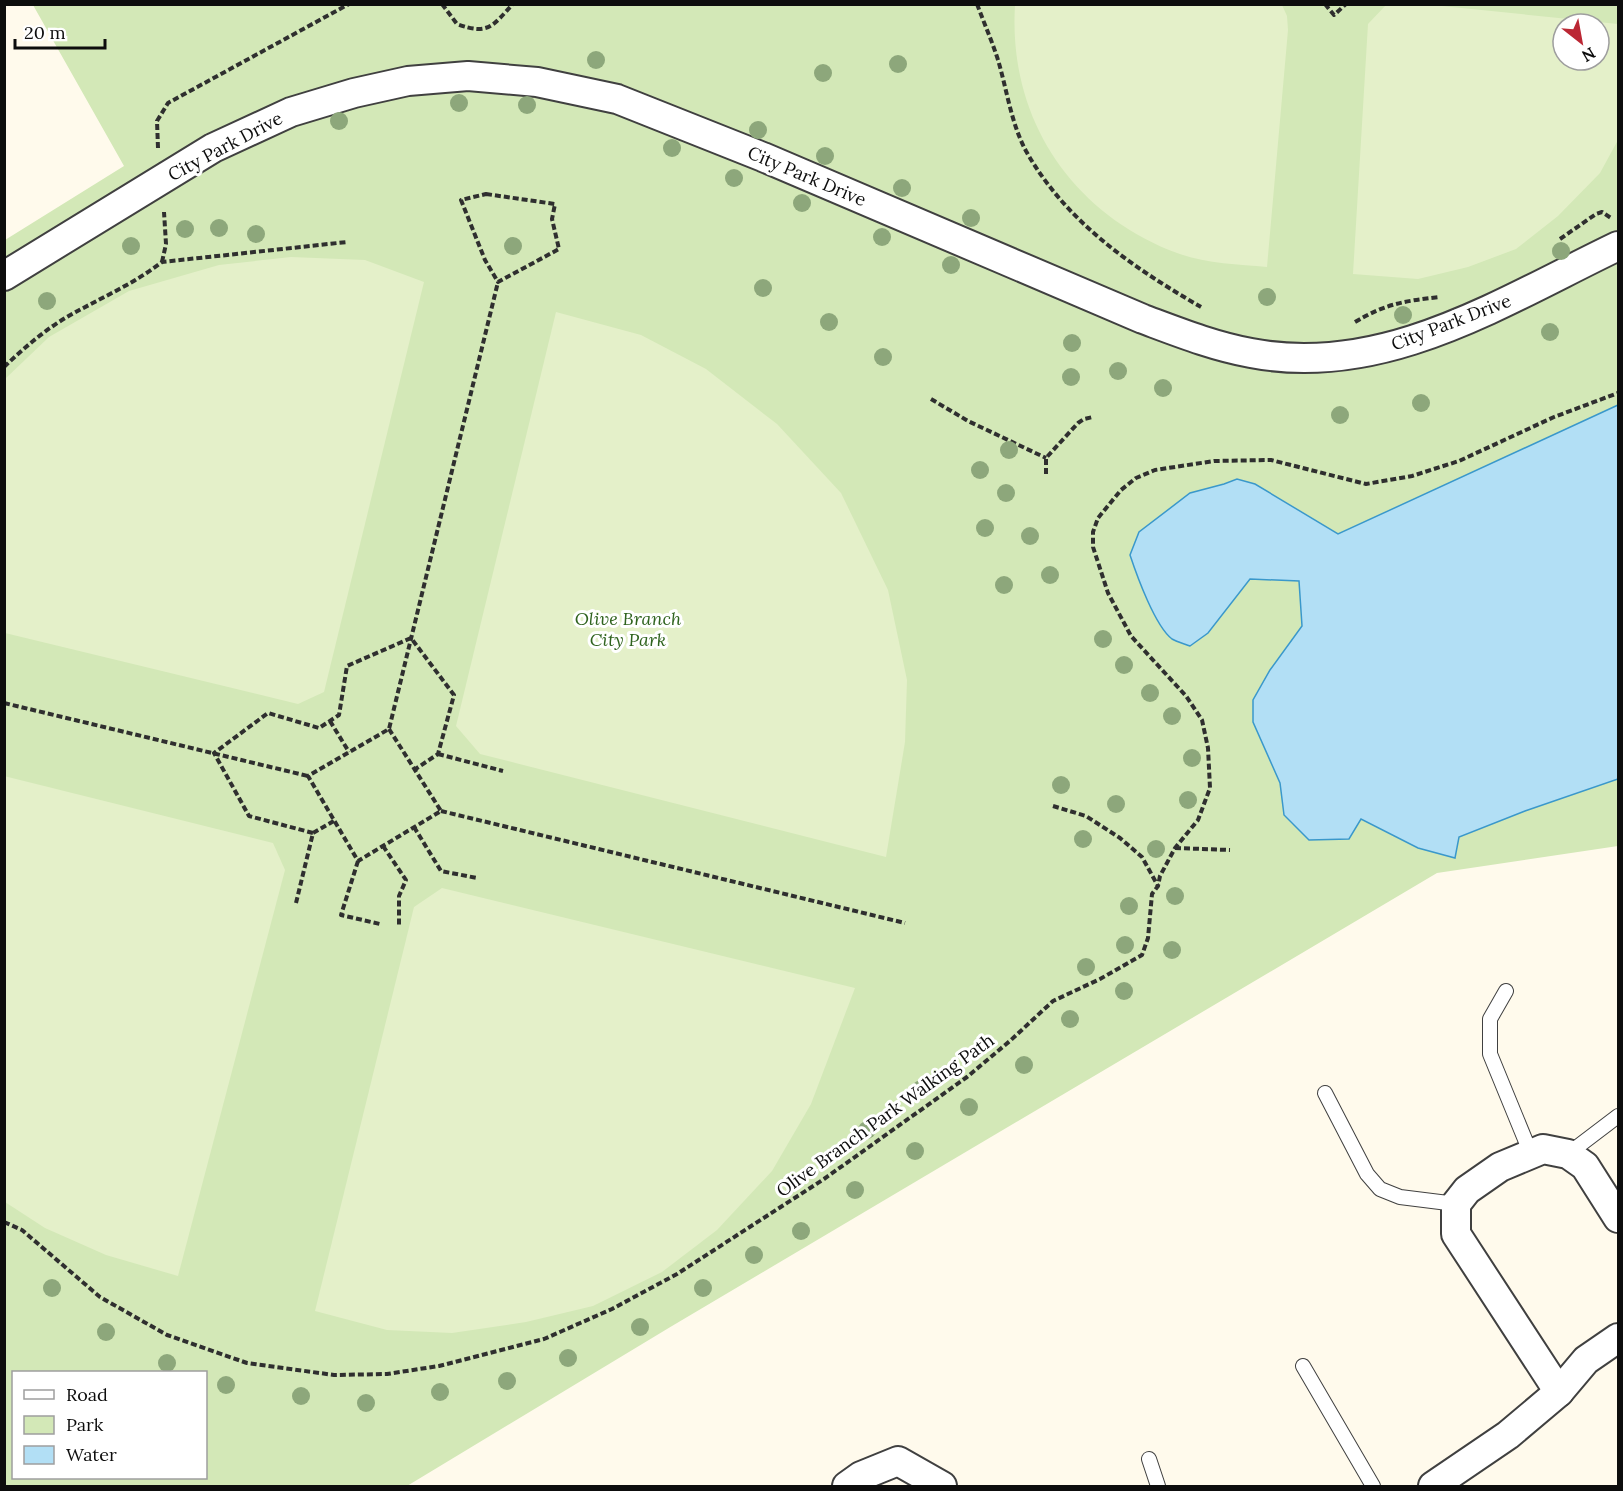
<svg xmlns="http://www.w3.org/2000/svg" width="1623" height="1491" viewBox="0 0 1623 1491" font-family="Lora,serif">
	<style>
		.green { fill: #d3e8b7; fill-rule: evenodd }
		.pitch { fill: #e4f0c9; fill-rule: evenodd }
		.water { fill: #b2dff5; stroke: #3a98cb; stroke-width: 1.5 }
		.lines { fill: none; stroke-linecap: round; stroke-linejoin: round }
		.lane-casing { stroke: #404040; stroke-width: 16 }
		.street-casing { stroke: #404040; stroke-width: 32 }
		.path { stroke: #2f2f2f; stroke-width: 4; stroke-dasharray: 6 3; stroke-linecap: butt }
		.lane { stroke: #fff; stroke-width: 14 }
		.street { stroke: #fff; stroke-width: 28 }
		.tree { fill: #8da77b }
		.labels { text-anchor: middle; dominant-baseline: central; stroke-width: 6; stroke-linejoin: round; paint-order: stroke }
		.street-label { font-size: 18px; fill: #0d0d0d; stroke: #fff }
		.park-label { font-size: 18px; font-style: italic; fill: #2f631e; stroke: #fff }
	</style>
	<rect width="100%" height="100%" fill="#fffaec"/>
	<!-- green -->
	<path class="green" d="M 33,5 L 1618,5 L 1618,846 L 1437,873 L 672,1326 L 407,1486 L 5,1486 L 5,240 L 124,166 ZM 1563,24 L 1599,24 L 1599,60 L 1563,60 ZM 14,1372 L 206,1372 L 206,1478 L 14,1478 Z"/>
	<!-- pitch -->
	<g class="pitch">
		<path d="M 1015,5 L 1282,5 L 1287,16 L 1288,30 L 1267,267 C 1238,264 1206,264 1177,253 C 1071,213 1008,118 1015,5 Z"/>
		<path d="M 1386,5 L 1432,5 L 1618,24 L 1618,140 L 1600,173 L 1558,216 L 1516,249 L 1468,267 L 1418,279 L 1353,274 L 1368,24 ZM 1563,24 L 1599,24 L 1599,60 L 1563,60 Z"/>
		<path d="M 291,257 L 365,260 L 424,282 L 324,692 L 298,704 L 5,633 L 5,379 L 49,337 L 129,291 L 219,265 Z"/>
		<path d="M 556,312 L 641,335 L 706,369 L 777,424 L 841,493 L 888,590 L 907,680 L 905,742 L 886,857 L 480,754 L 456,726 Z"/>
		<path d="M 4,776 L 273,843 L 285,870 L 178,1276 L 106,1255 L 45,1228 L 5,1202 Z"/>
		<path d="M 442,888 L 855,988 L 811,1104 L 772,1171 L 717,1230 L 662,1272 L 593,1306 L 526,1322 L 452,1333 L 387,1330 L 315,1311 L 414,907 Z"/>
	</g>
	<!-- water -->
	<path class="water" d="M 1618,405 L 1618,779 L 1525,811 L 1459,837 L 1455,858 L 1418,848 L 1361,819 L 1349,839 L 1309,840 L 1284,815 L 1280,783 L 1253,722 L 1253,700 L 1270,670 L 1302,626 L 1299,581 L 1250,579 L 1208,633 L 1190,646 C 1185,644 1177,642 1172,639 C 1155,626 1137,576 1130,555 L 1139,532 L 1190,493 L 1224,484 L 1237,479 L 1255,484 L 1338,534 Z"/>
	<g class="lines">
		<defs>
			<g id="lane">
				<path d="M 1506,991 L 1490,1019 L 1490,1054 L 1531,1154"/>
				<path d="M 1325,1093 L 1367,1174 L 1380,1189 L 1400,1197 L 1456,1204"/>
				<path d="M 1568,1154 L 1618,1116"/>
				<path d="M 1303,1366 L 1373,1486"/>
				<path d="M 1149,1459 L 1158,1486"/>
			</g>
			<g id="street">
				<path d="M 4,276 L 213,148 L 291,112 L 354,93 L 408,81 L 468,76 L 537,82 L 617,99 L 763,157 L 1143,319 C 1178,332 1213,346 1251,353 C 1384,379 1503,301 1618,246"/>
				<path d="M 1559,1392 L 1456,1234 L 1456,1204 L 1467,1190 L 1500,1167 L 1543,1149 L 1568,1154 L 1585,1166 L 1618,1218"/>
				<path d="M 847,1486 L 861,1476 L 898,1461 L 942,1486"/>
				<path d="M 1433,1486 L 1508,1435 L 1559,1392 L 1586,1360 L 1618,1338"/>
			</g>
		</defs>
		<!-- lane casing -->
		<use href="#lane" class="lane-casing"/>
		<!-- street casing -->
		<use href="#street" class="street-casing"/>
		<!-- path -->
		<g class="path">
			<path d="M 442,4 L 457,24 C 489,36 493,25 513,4"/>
			<path d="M 977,4 C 984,23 992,41 998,60 C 1007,90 1011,123 1026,151 C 1066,222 1132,267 1201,307"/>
			<path d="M 1325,4 L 1334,15 L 1346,4"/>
			<path d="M 158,148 L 157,121 L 168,103 L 349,4"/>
			<path d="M 486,194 L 555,204 L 552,219 L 559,249 L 498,282 L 485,260 L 461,200 Z"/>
			<path d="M 1560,239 L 1596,214 L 1602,212 L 1611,218"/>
			<path d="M 162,262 L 166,244 L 164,212"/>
			<path d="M 1355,322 C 1385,304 1404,301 1439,297"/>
			<path d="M 4,367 C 25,347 48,327 74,313 C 103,297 135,283 162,262 L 347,242"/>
			<path d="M 931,399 L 968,421 L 1046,458"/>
			<path d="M 1046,474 L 1046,458 L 1078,423 L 1084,419 L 1093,417"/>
			<path d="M 4,703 L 308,776"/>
			<path d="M 330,721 L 349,752"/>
			<path d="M 389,729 L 441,811 L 358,861 L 308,776 L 389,729 L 498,282"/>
			<path d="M 438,754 L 503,771"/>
			<path d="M 1053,806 L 1086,816 L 1120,838 L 1142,857 L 1158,886"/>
			<path d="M 441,811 L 905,923"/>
			<path d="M 414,827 L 441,871 L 477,878"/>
			<path d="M 313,833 L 249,816 L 214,753 L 268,713 L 319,728 L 339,715 L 347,666 L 411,638 L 454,695 L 438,754 L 414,770"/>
			<path d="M 383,846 L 406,880 L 399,896 L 399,926"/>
			<path d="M 1175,848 L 1230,850"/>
			<path d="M 358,861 L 341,915 L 380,924"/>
			<path d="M 296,903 L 313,833 L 334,821"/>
			<path d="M 4,1222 L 22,1230 L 100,1297 L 167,1335 L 247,1363 L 334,1375 L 387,1374 L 439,1366 L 544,1339 L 612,1309 L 677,1274 L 824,1179 L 967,1077 L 1011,1040 L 1053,1001 L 1100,979 L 1142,955 L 1148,938 L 1152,894 L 1158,886 L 1160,876 L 1175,848 L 1198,820 L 1210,788 L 1208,748 L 1202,720 L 1186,696 L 1131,636 L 1108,593 L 1093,547 L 1093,532 L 1098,518 L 1121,490 L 1136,478 L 1155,470 L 1214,461 L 1271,460 L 1366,484 L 1412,476 L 1459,461 L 1554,417 L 1618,393"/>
		</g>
		<!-- lane -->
		<use href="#lane" class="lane"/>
		<!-- street -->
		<use href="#street" class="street"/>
	</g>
	<!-- trees -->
	<g class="tree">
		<circle cx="596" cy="60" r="9"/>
		<circle cx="898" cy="64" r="9"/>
		<circle cx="823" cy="73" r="9"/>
		<circle cx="459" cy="103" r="9"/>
		<circle cx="527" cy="105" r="9"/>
		<circle cx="339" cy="121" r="9"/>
		<circle cx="758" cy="130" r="9"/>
		<circle cx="672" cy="148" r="9"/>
		<circle cx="825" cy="156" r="9"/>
		<circle cx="734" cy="178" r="9"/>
		<circle cx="902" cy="188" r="9"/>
		<circle cx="802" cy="203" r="9"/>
		<circle cx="971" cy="218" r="9"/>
		<circle cx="219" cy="228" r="9"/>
		<circle cx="185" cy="229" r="9"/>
		<circle cx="256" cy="234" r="9"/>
		<circle cx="882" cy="237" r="9"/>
		<circle cx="131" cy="246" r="9"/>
		<circle cx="513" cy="246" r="9"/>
		<circle cx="1561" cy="251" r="9"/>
		<circle cx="951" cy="265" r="9"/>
		<circle cx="763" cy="288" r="9"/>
		<circle cx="1267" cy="297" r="9"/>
		<circle cx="47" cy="301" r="9"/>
		<circle cx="1403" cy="315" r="9"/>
		<circle cx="829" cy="322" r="9"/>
		<circle cx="1550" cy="332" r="9"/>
		<circle cx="1072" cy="343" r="9"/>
		<circle cx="883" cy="357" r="9"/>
		<circle cx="1118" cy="371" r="9"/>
		<circle cx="1071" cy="377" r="9"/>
		<circle cx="1163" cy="388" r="9"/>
		<circle cx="1421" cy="403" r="9"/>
		<circle cx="1340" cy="415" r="9"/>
		<circle cx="1009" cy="450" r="9"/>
		<circle cx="980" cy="470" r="9"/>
		<circle cx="1006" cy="493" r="9"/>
		<circle cx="985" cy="528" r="9"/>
		<circle cx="1030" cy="536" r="9"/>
		<circle cx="1050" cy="575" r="9"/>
		<circle cx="1004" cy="585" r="9"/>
		<circle cx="1103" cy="639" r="9"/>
		<circle cx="1124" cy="665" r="9"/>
		<circle cx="1150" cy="693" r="9"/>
		<circle cx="1172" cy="716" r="9"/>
		<circle cx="1192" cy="758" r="9"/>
		<circle cx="1061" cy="785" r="9"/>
		<circle cx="1188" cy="800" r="9"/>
		<circle cx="1116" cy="804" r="9"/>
		<circle cx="1083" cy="839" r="9"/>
		<circle cx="1156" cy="849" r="9"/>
		<circle cx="1175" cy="896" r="9"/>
		<circle cx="1129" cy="906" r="9"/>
		<circle cx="1125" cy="945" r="9"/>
		<circle cx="1172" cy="950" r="9"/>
		<circle cx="1086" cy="967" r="9"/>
		<circle cx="1124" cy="991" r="9"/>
		<circle cx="1070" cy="1019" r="9"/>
		<circle cx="1024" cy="1065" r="9"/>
		<circle cx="921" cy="1089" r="9"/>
		<circle cx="969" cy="1107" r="9"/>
		<circle cx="867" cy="1130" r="9"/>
		<circle cx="915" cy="1151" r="9"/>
		<circle cx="855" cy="1190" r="9"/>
		<circle cx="801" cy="1231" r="9"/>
		<circle cx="754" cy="1255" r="9"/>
		<circle cx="52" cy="1288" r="9"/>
		<circle cx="703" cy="1288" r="9"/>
		<circle cx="640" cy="1327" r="9"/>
		<circle cx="106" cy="1332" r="9"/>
		<circle cx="568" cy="1358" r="9"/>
		<circle cx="167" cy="1363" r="9"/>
		<circle cx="507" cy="1381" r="9"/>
		<circle cx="226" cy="1385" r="9"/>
		<circle cx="440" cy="1392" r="9"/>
		<circle cx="301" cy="1396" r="9"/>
		<circle cx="366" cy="1403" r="9"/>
	</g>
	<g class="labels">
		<!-- street labels -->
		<g class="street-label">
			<text transform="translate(225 146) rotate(-28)">City Park Drive</text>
			<text transform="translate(807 176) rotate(23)">City Park Drive</text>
			<text transform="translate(1451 322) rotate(-21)">City Park Drive</text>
			<text transform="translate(885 1115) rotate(-36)">Olive Branch Park Walking Path</text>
		</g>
		<!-- park labels -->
		<g class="park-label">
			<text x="628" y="618">Olive Branch<tspan x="628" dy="21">City Park</tspan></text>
		</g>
	</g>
	<!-- border -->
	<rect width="1623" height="1491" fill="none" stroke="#0d0d0d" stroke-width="12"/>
	<!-- legend -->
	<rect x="12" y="1371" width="195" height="108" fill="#ffffff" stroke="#9e9e9e" stroke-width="1.5"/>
	<rect x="24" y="1390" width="30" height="9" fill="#ffffff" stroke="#9e9e9e" stroke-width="1.5"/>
	<text x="66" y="1401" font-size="18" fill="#0d0d0d">Road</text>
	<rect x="24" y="1416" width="30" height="18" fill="#d3e8b7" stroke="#9e9e9e" stroke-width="1.5"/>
	<text x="66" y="1431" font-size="18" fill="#0d0d0d">Park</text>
	<rect x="24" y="1446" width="30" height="18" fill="#b2dff5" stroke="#9e9e9e" stroke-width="1.5"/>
	<text x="66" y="1461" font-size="18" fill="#0d0d0d">Water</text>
	<!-- north arrow -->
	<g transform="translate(1581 42) rotate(149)"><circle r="28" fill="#ffffff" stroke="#9e9e9e" stroke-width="1.5"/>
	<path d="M0-4.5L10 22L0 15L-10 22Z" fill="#bb2734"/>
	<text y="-9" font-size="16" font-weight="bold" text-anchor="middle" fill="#0d0d0d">N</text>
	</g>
	<!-- scale -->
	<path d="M15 39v9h90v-9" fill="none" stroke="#0d0d0d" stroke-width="3"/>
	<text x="24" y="39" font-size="18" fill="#0d0d0d" stroke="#ffffff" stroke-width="4.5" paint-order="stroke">20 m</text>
</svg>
